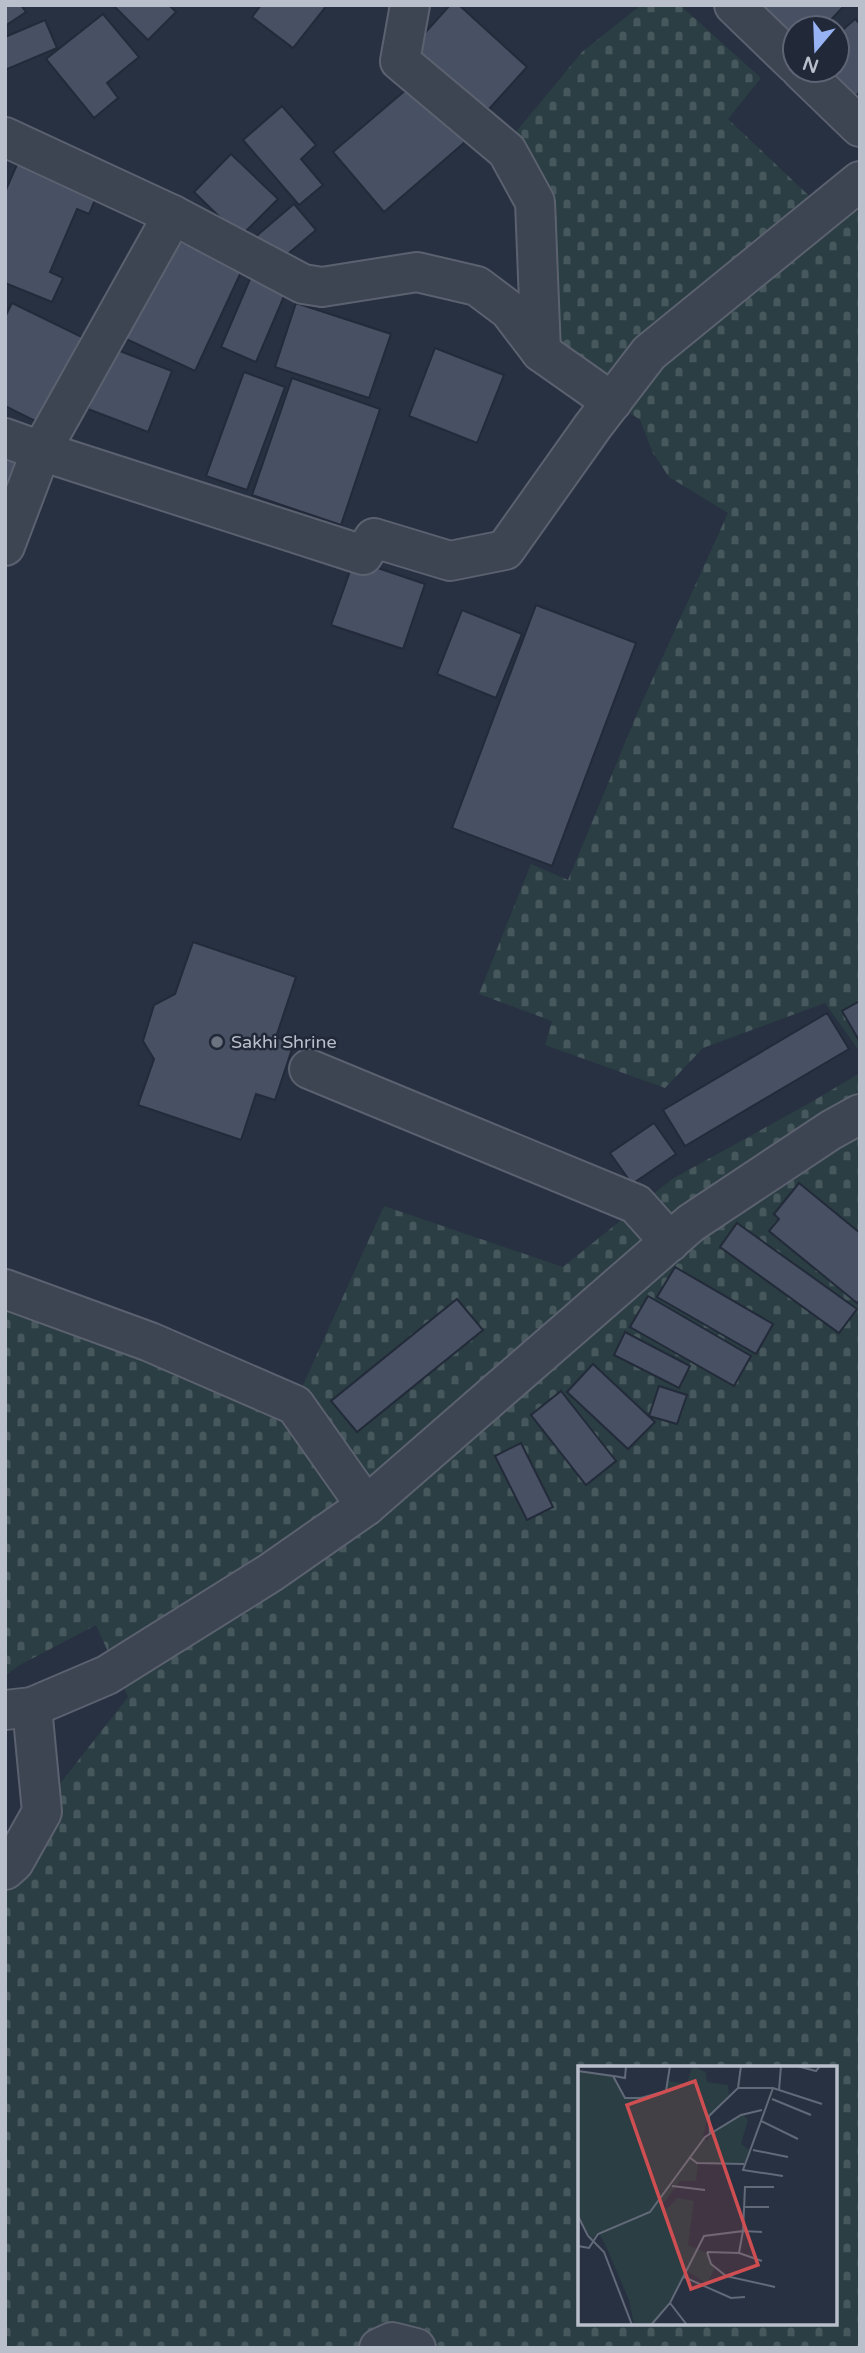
<svg xmlns="http://www.w3.org/2000/svg" width="865" height="2353" viewBox="0 0 865 2353" font-family="'Varela Round',sans-serif">
	<style>
		.cemetery { fill: url(#cemetery-stones); fill-rule: evenodd }
		.building { fill: #485164; stroke: #232a39; stroke-width: 2 }
		.lines { fill: none; stroke-linecap: round; stroke-linejoin: round }
		.minor-casing { stroke: #5b616f; stroke-width: 42 }
		.minor { stroke: #3d4452; stroke-width: 38 }
		.worship-dot { fill: #6b7280; stroke: #212837; stroke-width: 2.5 }
		.labels { text-anchor: middle; dominant-baseline: central; stroke-width: 5; stroke-linejoin: round; paint-order: stroke }
		.poi-label { font-size: 18px; fill: #babfcc; stroke: #212837; text-anchor: start }
		.inset-road { fill: none; stroke: #626a79; stroke-width: 2 }
		.view { fill: #cf4e51; fill-opacity: 0.15; stroke: #cf4e51; stroke-width: 3.5 }
		.inset-edge { fill: none; stroke: #babfcc; stroke-width: 3.5 }
	</style>
	<defs>
		<pattern id="cemetery-stones" width="16" height="16" patternUnits="userSpaceOnUse" patternTransform="scale(1.75)"><rect width="16" height="16" fill="#2a3e43"/><path d="M2 7V4a2 2 0 0 1 4 0v3zM10 15v-3a2 2 0 0 1 4 0v3z" fill="#47585d"/></pattern>
	</defs>
	<rect width="100%" height="100%" fill="#283142"/>
	<!-- cemetery -->
	<g class="cemetery">
		<path d="M 641,5 L 680,5 L 761,78 L 728,119 L 823,209 L 860,179 L 860,1052 L 825,1003 L 703,1048 L 665,1088 L 545,1045 L 552,1021 L 479,994 L 531,864 L 568,880 L 639,709 L 728,513 L 669,477 L 653,453 L 640,420 L 533,342 L 531,210 L 505,145 L 582,52 Z"/>
		<path d="M 860,1073 L 860,2348 L 5,2348 L 5,1873 L 41,1808 L 128,1697 L 96,1625 L 18,1666 L 5,1676 L 5,1289 L 294,1405 L 384,1206 L 563,1267 L 672,1179 L 808,1104 ZM 580,2068 L 835,2068 L 835,2323 L 580,2323 Z"/>
	</g>
	<!-- building -->
	<g class="building">
		<path d="M 5,5 L 21,5 L 26,12 L 5,26 Z"/>
		<path d="M 113,5 L 169,5 L 176,12 L 148,40 Z"/>
		<path d="M 261,5 L 327,5 L 293,48 L 252,17 Z"/>
		<path d="M 450,5 L 459,5 L 527,67 L 480,119 L 406,54 Z"/>
		<path d="M 758,5 L 845,5 L 823,28 L 795,28 L 795,48 Z"/>
		<path d="M 103,14 L 139,57 L 107,83 L 118,98 L 94,118 L 46,59 Z"/>
		<path d="M 855,19 L 860,24 L 860,92 L 850,101 L 822,70 L 837,70 L 837,35 Z"/>
		<path d="M 45,20 L 57,48 L 5,70 L 5,37 Z"/>
		<path d="M 414,83 L 465,142 L 384,212 L 333,152 Z"/>
		<path d="M 282,106 L 316,145 L 301,159 L 323,185 L 299,205 L 243,140 Z"/>
		<path d="M 22,153 L 101,186 L 89,214 L 77,209 L 50,272 L 63,278 L 52,302 L 5,283 L 5,192 Z"/>
		<path d="M 231,154 L 278,199 L 240,237 L 194,192 Z"/>
		<path d="M 294,204 L 316,230 L 276,264 L 254,238 Z"/>
		<path d="M 170,237 L 242,270 L 195,371 L 124,338 Z"/>
		<path d="M 253,272 L 288,287 L 256,362 L 221,347 Z"/>
		<path d="M 12,303 L 88,340 L 45,426 L 5,406 L 5,317 Z"/>
		<path d="M 296,303 L 391,334 L 369,398 L 275,367 Z"/>
		<path d="M 112,348 L 172,371 L 148,432 L 88,409 Z"/>
		<path d="M 435,348 L 504,375 L 477,443 L 409,416 Z"/>
		<path d="M 244,372 L 285,387 L 247,490 L 206,476 Z"/>
		<path d="M 292,378 L 380,409 L 341,525 L 252,495 Z"/>
		<path d="M 5,449 L 20,454 L 5,496 Z"/>
		<path d="M 354,560 L 425,584 L 403,649 L 331,625 Z"/>
		<path d="M 536,605 L 636,643 L 552,866 L 452,828 Z"/>
		<path d="M 462,610 L 522,634 L 496,698 L 437,674 Z"/>
		<path d="M 193,942 L 296,977 L 276,1037 L 294,1043 L 275,1100 L 256,1094 L 241,1140 L 138,1105 L 154,1059 L 143,1041 L 154,1005 L 175,994 Z"/>
		<path d="M 860,1001 L 860,1042 L 842,1011 Z"/>
		<path d="M 827,1013 L 849,1049 L 685,1146 L 663,1110 Z"/>
		<path d="M 654,1123 L 676,1154 L 632,1184 L 610,1153 Z"/>
		<path d="M 799,1183 L 860,1233 L 860,1300 L 857,1303 L 769,1231 L 779,1219 L 774,1214 Z"/>
		<path d="M 737,1223 L 857,1309 L 839,1333 L 720,1247 Z"/>
		<path d="M 675,1267 L 773,1324 L 756,1354 L 657,1297 Z"/>
		<path d="M 648,1296 L 751,1356 L 734,1386 L 630,1327 Z"/>
		<path d="M 457,1299 L 483,1330 L 357,1432 L 331,1401 Z"/>
		<path d="M 625,1332 L 690,1366 L 679,1388 L 614,1355 Z"/>
		<path d="M 593,1364 L 655,1422 L 628,1449 L 567,1392 Z"/>
		<path d="M 659,1386 L 687,1395 L 677,1424 L 649,1416 Z"/>
		<path d="M 561,1391 L 616,1461 L 586,1485 L 531,1415 Z"/>
		<path d="M 521,1443 L 553,1507 L 527,1520 L 495,1456 Z"/>
	</g>
	<g class="lines">
		<defs>
			<g id="minor">
				<path d="M 410,5 L 400,61 L 507,151 L 535,202 L 541,352"/>
				<path d="M 734,5 L 795,64"/>
				<path d="M 801,70 L 860,127"/>
				<path d="M 5,137 L 173,215"/>
				<path d="M 5,438 L 41,451 L 173,215 L 303,284 L 322,287 L 417,272 L 477,286 L 509,310 L 541,352 L 612,402"/>
				<path d="M 5,546 L 41,451 L 363,555 L 374,538 L 450,561 L 505,550 L 593,426 L 649,353 L 860,181"/>
				<path d="M 309,1069 L 636,1204 L 670,1242"/>
				<path d="M 5,1289 L 150,1342 L 295,1405 L 366,1506"/>
				<path d="M 5,1710 L 32,1707 L 107,1675 L 270,1573 L 366,1506 L 691,1223 L 831,1130 L 860,1114"/>
				<path d="M 5,1870 L 14,1862 L 42,1812 L 32,1707"/>
				<path d="M 379,2348 L 392,2342 L 416,2348"/>
			</g>
		</defs>
		<!-- minor casing -->
		<use href="#minor" class="minor-casing"/>
		<!-- minor -->
		<use href="#minor" class="minor"/>
	</g>
	<!-- markers -->
	<circle class="worship-dot" cx="217" cy="1042" r="7"/>
	<g class="labels">
		<!-- poi labels -->
		<g class="poi-label">
			<text x="231" y="1042">Sakhi Shrine</text>
		</g>
	</g>
	<!-- overview -->
	<g transform="translate(578 2066)">
		<rect width="259" height="259" fill="#283142"/>
		<path d="M 114,0 L 128,6 L 129,16 L 150,19 L 151,29 L 130,51 L 125,70 L 129,75 L 138,63 L 165,48 L 170,54 L 163,78 L 171,84 L 166,98 L 120,97 L 118,115 L 102,115 L 84,139 L 89,143 L 99,132 L 116,135 L 110,179 L 129,187 L 137,202 L 129,218 L 110,205 L 81,252 L 73,259 L 56,259 L 51,234 L 27,178 L 20,166 L 14,174 L 0,150 L 0,5 L 35,10 L 48,32 L 87,27 L 90,15 L 109,18 Z" fill="#2a3e43"/>
		<path class="inset-road" d="M 219,0 L 238,5 L 242,0M 0,5 L 35,10 L 47,32 L 63,32 L 88,25 L 92,0M 36,10 L 47,12 L 48,0M 160,22 L 163,0M 195,22 L 165,104 L 205,110M 201,24 L 203,0M 194,33 L 233,49M 183,55 L 220,73M 132,67 L 131,50 L 160,22 L 195,22 L 244,38M 175,84 L 210,91M 111,91 L 119,97 L 166,98M 94,120 L 127,124M 166,141 L 191,141M 0,150 L 10,170 L 26,186 L 54,259M 0,180 L 11,182 L 20,168 L 72,146 L 127,71 L 163,49 L 184,44M 129,186 L 133,198 L 148,210 L 197,221M 129,186 L 161,187 L 165,165 L 184,166M 161,187 L 184,195M 106,211 L 153,232 L 167,231M 92,237 L 109,259M 73,259 L 92,237 L 126,170 L 165,165 L 167,121 L 196,121"/>
		<path class="view" d="M 117,15 L 180,199 L 113,223 L 49,39 Z"/>
		<rect width="259" height="259" class="inset-edge"/>
	</g>
	<!-- border -->
	<rect width="865" height="2353" fill="none" stroke="#babfcc" stroke-width="14"/>
	<!-- north arrow -->
	<g transform="translate(816 49) rotate(199)"><circle r="33" fill="#212837" stroke="#5e6473" stroke-width="2"/>
	<path d="M0-5L12 26L0 18L-12 26Z" fill="#97b3f4"/>
	<text y="-10" font-size="19" font-weight="bold" text-anchor="middle" fill="#babfcc">N</text>
	</g>
</svg>
